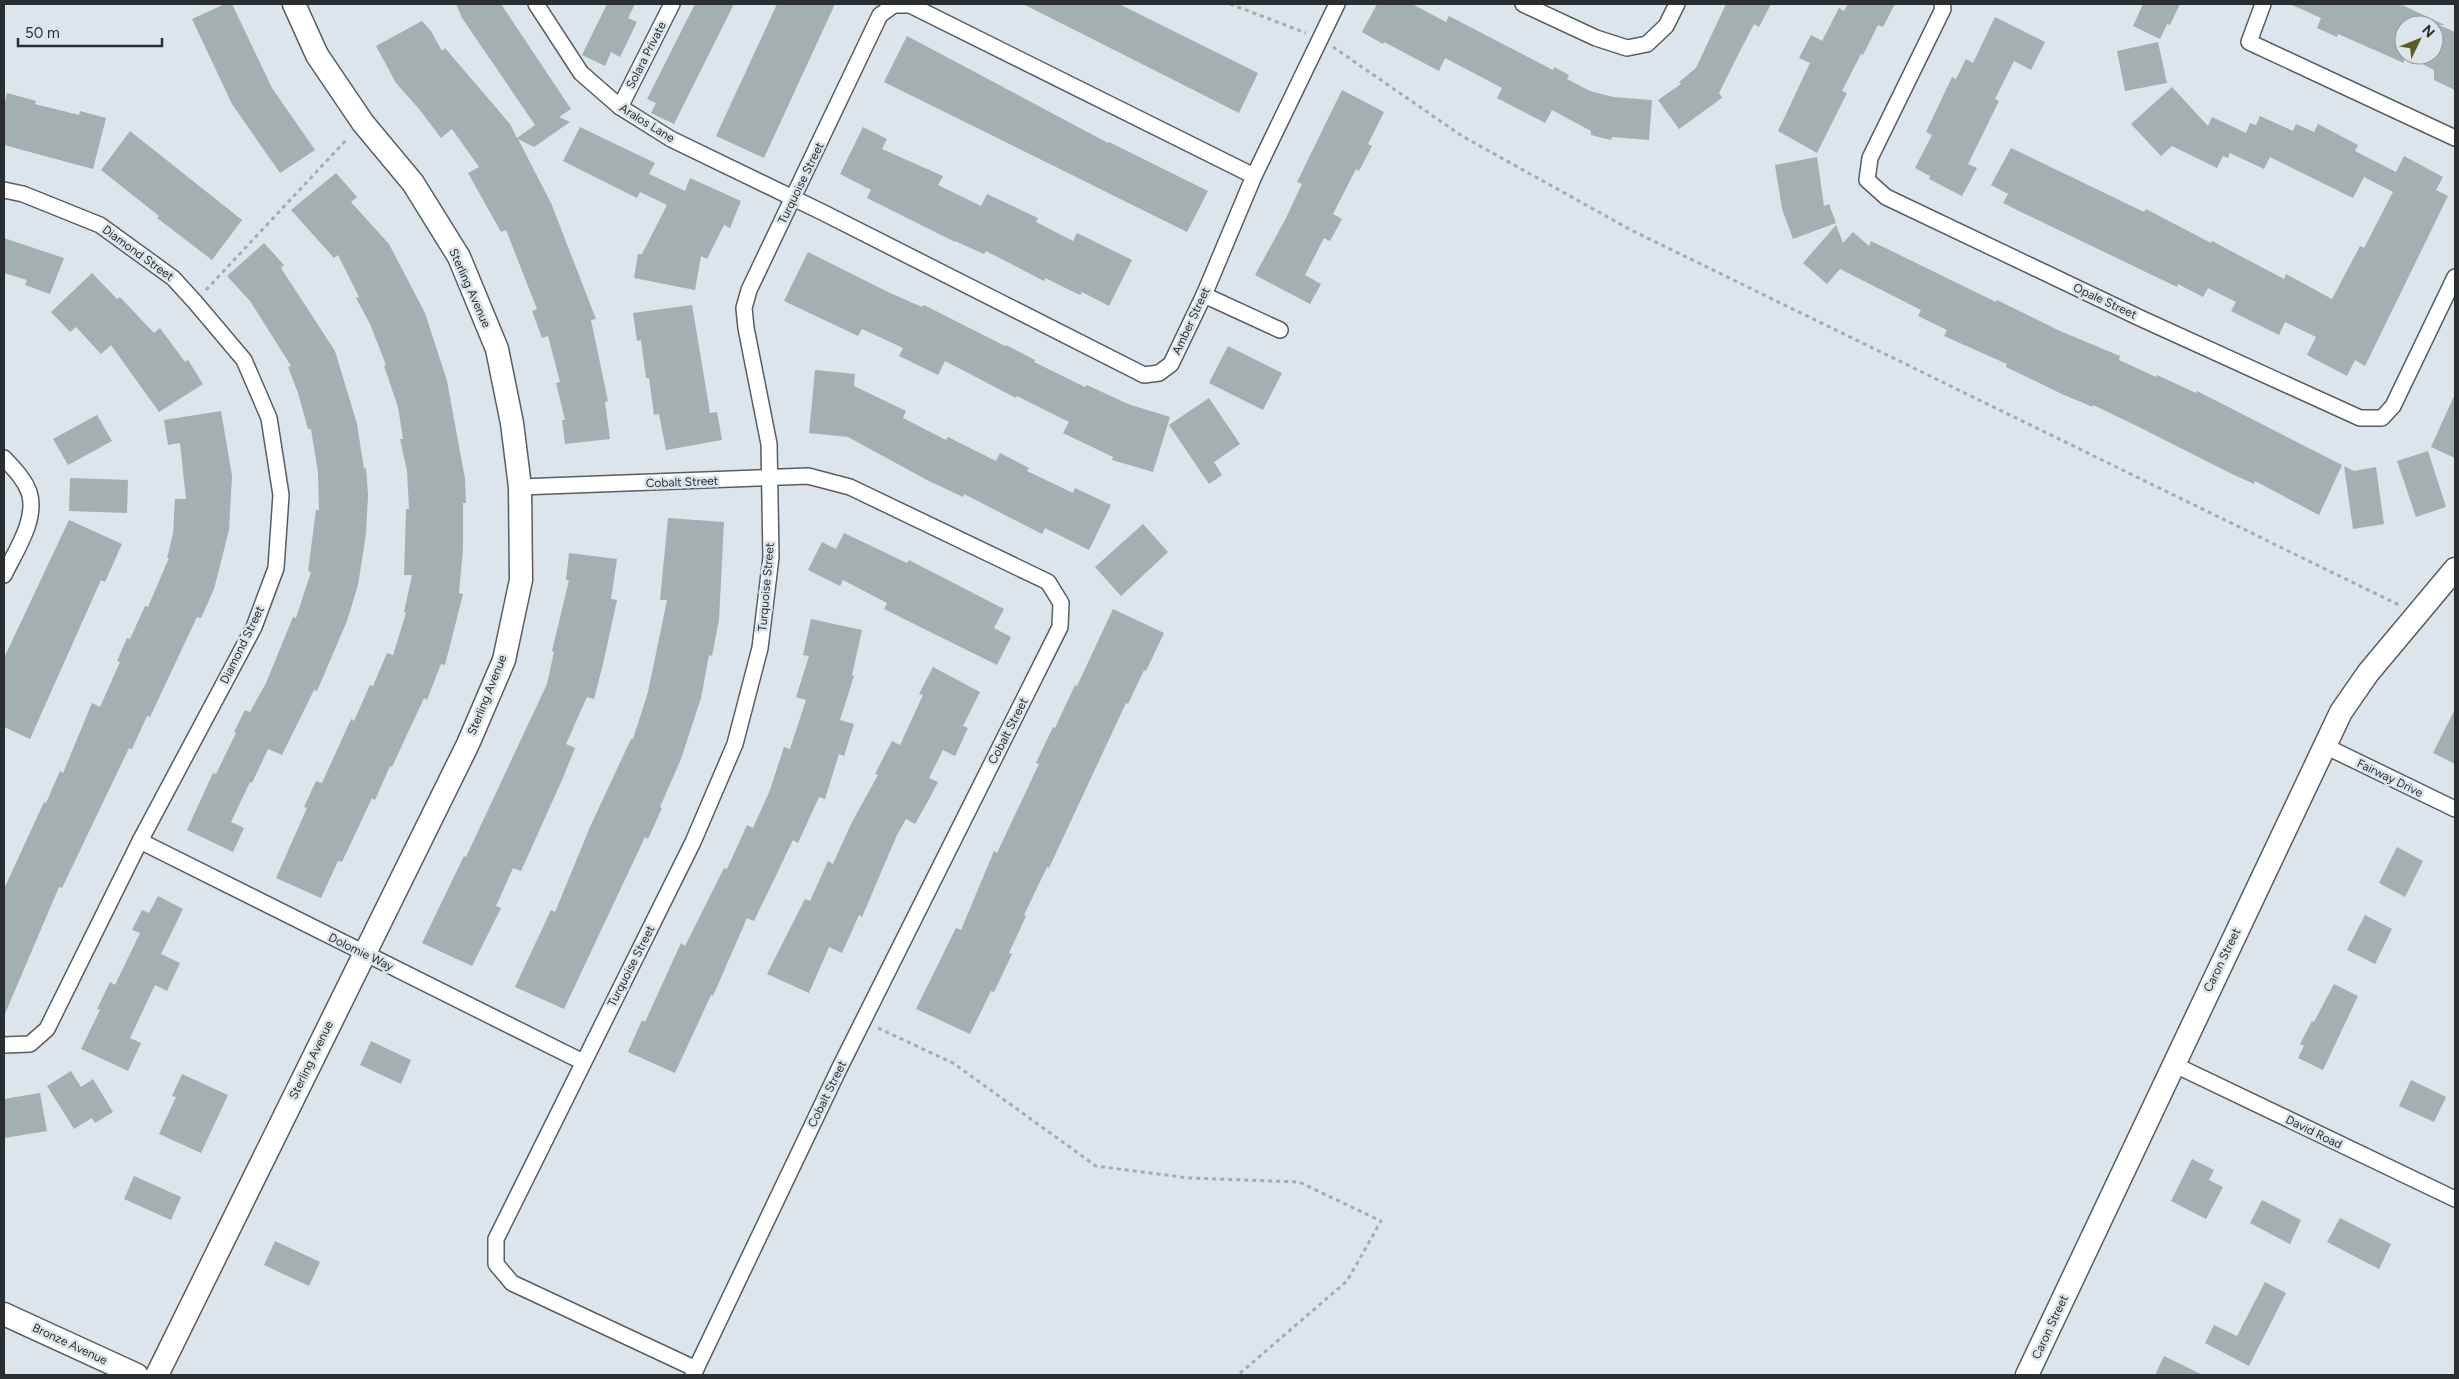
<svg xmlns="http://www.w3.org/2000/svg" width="2459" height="1379" viewBox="0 0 2459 1379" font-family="Figtree,sans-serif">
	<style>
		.building { fill: #a4afb1; fill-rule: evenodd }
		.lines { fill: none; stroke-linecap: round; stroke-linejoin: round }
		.street-casing { stroke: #575f63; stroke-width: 18 }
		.secondary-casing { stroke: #575f63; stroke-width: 25 }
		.path { stroke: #a5acb1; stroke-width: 3; stroke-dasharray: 4 4; stroke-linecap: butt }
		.street { stroke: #fff; stroke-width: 15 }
		.secondary { stroke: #fff; stroke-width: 22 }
		.labels { text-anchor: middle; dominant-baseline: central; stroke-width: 5; stroke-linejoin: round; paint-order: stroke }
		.street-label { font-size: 12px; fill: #2a2e30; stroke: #dce5eb }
	</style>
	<rect width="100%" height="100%" fill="#dce5eb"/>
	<!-- building -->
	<g class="building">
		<path d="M 225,4 L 232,4 L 272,88 L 315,150 L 280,173 L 232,104 L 192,19 Z"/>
		<path d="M 456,4 L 501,4 L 571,109 L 559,117 L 570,122 L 534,147 L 518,139 L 551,203 L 596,319 L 591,320 L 608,401 L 605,402 L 610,439 L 565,444 L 562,420 L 565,420 L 556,383 L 560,382 L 548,336 L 542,338 L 532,311 L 537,309 L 506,230 L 501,232 L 468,173 L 479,167 L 452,129 L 441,138 L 419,109 L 396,83 L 376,46 L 422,21 L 431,31 L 442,51 L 445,48 L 510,124 L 517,138 L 535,125 L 462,18 Z"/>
		<path d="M 607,4 L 635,4 L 628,18 L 637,22 L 620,57 L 611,52 L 605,66 L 582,55 Z"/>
		<path d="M 695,4 L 734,4 L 674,124 L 651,113 L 656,103 L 647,99 Z"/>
		<path d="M 777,4 L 835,4 L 764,158 L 716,136 Z"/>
		<path d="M 1023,4 L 1119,4 L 1258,73 L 1239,113 Z"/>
		<path d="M 1377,4 L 1412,4 L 1446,22 L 1449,16 L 1553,70 L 1554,67 L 1569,75 L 1567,79 L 1590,91 L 1613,97 L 1652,100 L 1649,140 L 1612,137 L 1611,140 L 1591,135 L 1591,131 L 1552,110 L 1545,123 L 1497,98 L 1502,88 L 1445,58 L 1439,71 L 1384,42 L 1383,44 L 1362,32 Z"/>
		<path d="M 1726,4 L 1771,4 L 1759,27 L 1754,24 L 1738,55 L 1719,93 L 1722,98 L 1679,129 L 1658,100 L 1681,84 L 1679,82 L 1696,68 Z"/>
		<path d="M 1848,4 L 1895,4 L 1883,27 L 1878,25 L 1863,55 L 1861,54 L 1842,91 L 1847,93 L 1817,153 L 1778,131 L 1810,63 L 1799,58 L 1811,35 L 1822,41 L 1839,8 L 1844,11 Z"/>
		<path d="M 2143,4 L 2180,4 L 2170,25 L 2167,24 L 2160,39 L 2133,26 Z"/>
		<path d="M 2290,4 L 2400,4 L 2445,25 L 2439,25 L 2455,32 L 2455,90 L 2434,80 L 2434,70 L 2404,55 L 2404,63 L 2338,34 L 2337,37 L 2317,28 L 2321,18 ZM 2404,25 L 2434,25 L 2434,55 L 2404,55 Z"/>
		<path d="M 1995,17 L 2045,42 L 2031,70 L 2014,61 L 1995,99 L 1999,101 L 1968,164 L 1977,168 L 1962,196 L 1929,179 L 1930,176 L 1915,168 L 1932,135 L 1926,132 L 1952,77 L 1956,79 L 1966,59 L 1973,63 Z"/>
		<path d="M 907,36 L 1108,143 L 1109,142 L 1208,191 L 1187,232 L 884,82 Z"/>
		<path d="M 2158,42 L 2167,83 L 2125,91 L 2117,51 Z"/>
		<path d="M 2172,87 L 2208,126 L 2212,117 L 2246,133 L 2250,123 L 2256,125 L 2260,116 L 2293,131 L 2296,124 L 2314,132 L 2318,124 L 2358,145 L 2355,151 L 2396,172 L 2404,156 L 2443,177 L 2436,190 L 2448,196 L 2365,366 L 2355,360 L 2347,376 L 2307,355 L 2316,337 L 2285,322 L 2279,335 L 2231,311 L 2236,302 L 2208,288 L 2203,297 L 2178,284 L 2177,287 L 2021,212 L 2003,203 L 2008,194 L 1991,185 L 2011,148 L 2144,212 L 2146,209 L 2211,243 L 2212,241 L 2284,279 L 2286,274 L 2332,299 L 2360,246 L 2364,248 L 2393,192 L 2364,177 L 2353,198 L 2270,157 L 2264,169 L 2230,153 L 2228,158 L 2223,156 L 2217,168 L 2172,146 L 2161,156 L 2131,124 Z"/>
		<path d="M 1342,90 L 1384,112 L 1368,144 L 1372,146 L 1359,171 L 1356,169 L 1333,214 L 1342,219 L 1330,241 L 1324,238 L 1305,275 L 1321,284 L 1310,304 L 1255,275 L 1286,218 L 1302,184 L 1297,182 Z"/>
		<path d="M 7,93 L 36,101 L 35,104 L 79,115 L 80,111 L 106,118 L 93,169 L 4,145 L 4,106 Z"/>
		<path d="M 580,127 L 655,163 L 649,174 L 685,191 L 690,178 L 741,201 L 730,228 L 724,225 L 707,259 L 701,256 L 695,290 L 634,278 L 638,254 L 642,254 L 667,205 L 640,192 L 637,198 L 563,161 Z"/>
		<path d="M 863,127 L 887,139 L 882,149 L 943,176 L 938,185 L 981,206 L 987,194 L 1038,218 L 1036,222 L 1073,241 L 1077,233 L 1132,260 L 1109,306 L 1082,292 L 1080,295 L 1045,278 L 1044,281 L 986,251 L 984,254 L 955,241 L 955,242 L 867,198 L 871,190 L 840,174 Z"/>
		<path d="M 130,131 L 242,220 L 212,260 L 157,218 L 159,216 L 101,170 Z"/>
		<path d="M 1817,157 L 1824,206 L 1829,204 L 1836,223 L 1793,239 L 1782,209 L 1775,165 Z"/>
		<path d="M 336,173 L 357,197 L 351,202 L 389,244 L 425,313 L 447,381 L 465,479 L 466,503 L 463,503 L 463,549 L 459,593 L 463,594 L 445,665 L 441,664 L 427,700 L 424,698 L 392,767 L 390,766 L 375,800 L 372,798 L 342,862 L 338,861 L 321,898 L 276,878 L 307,808 L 304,807 L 316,781 L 322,783 L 351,719 L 354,721 L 370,685 L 373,686 L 387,653 L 393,655 L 406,613 L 404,612 L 412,575 L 404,575 L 406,509 L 409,509 L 407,471 L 400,439 L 403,439 L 398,407 L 384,366 L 386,365 L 370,324 L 356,298 L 359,297 L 338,255 L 334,258 L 291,210 Z"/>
		<path d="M 1836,225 L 1843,243 L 1853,232 L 1869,246 L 1871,241 L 1996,302 L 1997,300 L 2060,331 L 2120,356 L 2119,360 L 2156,377 L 2157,375 L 2196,393 L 2197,391 L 2342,465 L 2319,515 L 2255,481 L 2254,484 L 2232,474 L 2137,426 L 2093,405 L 2093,407 L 2064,395 L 2006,367 L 2007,364 L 1944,336 L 1947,330 L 1918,316 L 1921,310 L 1840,269 L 1827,284 L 1803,263 Z"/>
		<path d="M 4,238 L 64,258 L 50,294 L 25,285 L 27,280 L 4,273 Z"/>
		<path d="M 264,243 L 284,265 L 281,268 L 335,351 L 357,424 L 364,469 L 366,468 L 368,495 L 366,534 L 358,585 L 347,621 L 317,691 L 314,690 L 282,755 L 268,749 L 252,783 L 250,782 L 231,822 L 244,828 L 233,852 L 187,830 L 213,773 L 216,774 L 236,733 L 234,732 L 245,710 L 250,712 L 266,683 L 293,617 L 296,618 L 311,572 L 308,571 L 316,510 L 319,510 L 318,472 L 311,429 L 308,429 L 298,393 L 288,367 L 291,366 L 250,301 L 227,276 Z"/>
		<path d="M 808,252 L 890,293 L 922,307 L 924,305 L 1005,346 L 1006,345 L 1035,360 L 1034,362 L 1085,387 L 1087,385 L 1128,404 L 1170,417 L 1153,472 L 1112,460 L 1113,457 L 1063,433 L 1069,422 L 1017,396 L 1016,398 L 945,361 L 938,375 L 899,356 L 903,348 L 862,329 L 858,336 L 784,301 Z"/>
		<path d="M 92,273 L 117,299 L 120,297 L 154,333 L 160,328 L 185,362 L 188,360 L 203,384 L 159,412 L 111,345 L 101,354 L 76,327 L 70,332 L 51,312 Z"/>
		<path d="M 692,305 L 710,413 L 717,412 L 722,440 L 666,450 L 659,414 L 654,415 L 649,378 L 646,378 L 641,340 L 637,341 L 633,313 Z"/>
		<path d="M 1228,346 L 1282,373 L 1263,410 L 1209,383 Z"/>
		<path d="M 815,370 L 855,374 L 854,386 L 906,411 L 903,418 L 946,440 L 948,437 L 996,461 L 1000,453 L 1029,468 L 1027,471 L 1073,493 L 1075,488 L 1111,505 L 1089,550 L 1045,528 L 1042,534 L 964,494 L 963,497 L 927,480 L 848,437 L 809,433 Z"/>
		<path d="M 2455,394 L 2455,458 L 2431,447 Z"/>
		<path d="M 1209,398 L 1240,444 L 1214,462 L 1222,475 L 1209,484 L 1169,425 Z"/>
		<path d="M 221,411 L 232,476 L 229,530 L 214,589 L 201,618 L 197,617 L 150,717 L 147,716 L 132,749 L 129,748 L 62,888 L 59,887 L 4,1016 L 4,889 L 44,802 L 46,803 L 60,771 L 63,773 L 92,703 L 100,707 L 120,662 L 117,661 L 127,638 L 130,639 L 145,606 L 148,607 L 169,558 L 167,558 L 173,534 L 175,499 L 186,499 L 180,443 L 168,445 L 164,420 Z"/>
		<path d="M 97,415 L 112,441 L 68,465 L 53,439 Z"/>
		<path d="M 2428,451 L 2446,507 L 2416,517 L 2397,461 Z"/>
		<path d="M 2344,466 L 2354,471 L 2376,467 L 2384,524 L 2353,529 Z"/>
		<path d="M 70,478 L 128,480 L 127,513 L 69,511 Z"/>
		<path d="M 668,518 L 724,522 L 719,620 L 712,656 L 709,655 L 701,698 L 681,759 L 660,807 L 662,808 L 648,839 L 645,837 L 564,1009 L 515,987 L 551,910 L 555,912 L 590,827 L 631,739 L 633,739 L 648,692 L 667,600 L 660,600 Z"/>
		<path d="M 69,520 L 122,544 L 105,582 L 101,580 L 30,739 L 4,727 L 4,658 Z"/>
		<path d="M 1143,524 L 1168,552 L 1121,596 L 1095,567 Z"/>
		<path d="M 844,533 L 907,563 L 909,560 L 1004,609 L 994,628 L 1011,637 L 997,665 L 884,609 L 887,603 L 843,580 L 840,586 L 808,570 L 822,542 L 836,549 Z"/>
		<path d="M 569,553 L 617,559 L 611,599 L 617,600 L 603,664 L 594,699 L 587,697 L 566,744 L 575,748 L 562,780 L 521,871 L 513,868 L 496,906 L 501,908 L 472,966 L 422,943 L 464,856 L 466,857 L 547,684 L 554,652 L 552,651 L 569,580 L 566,580 Z"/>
		<path d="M 1113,609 L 1164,633 L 1146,671 L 1144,670 L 1128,704 L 1126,703 L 1049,868 L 1047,867 L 1024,915 L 1026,916 L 1009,953 L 1012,954 L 994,992 L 991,991 L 970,1034 L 916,1009 L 956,928 L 961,930 L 994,851 L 997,853 L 1039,764 L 1036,763 L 1053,727 L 1055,728 L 1075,685 L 1077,686 Z"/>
		<path d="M 811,619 L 862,630 L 852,675 L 854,676 L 840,720 L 854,724 L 844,756 L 839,754 L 825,799 L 819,797 L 798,843 L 793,840 L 754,921 L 747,918 L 713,996 L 711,995 L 675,1073 L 628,1052 L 642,1020 L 645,1022 L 681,943 L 685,946 L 724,868 L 727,869 L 747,825 L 753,828 L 770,790 L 784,747 L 790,749 L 806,700 L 796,697 L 809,656 L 803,655 Z"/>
		<path d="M 933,667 L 980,692 L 963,726 L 968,728 L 955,756 L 943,750 L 929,778 L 938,782 L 928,801 L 915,824 L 906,819 L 897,835 L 862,917 L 859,915 L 842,953 L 829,947 L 809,993 L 767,974 L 805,899 L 810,901 L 828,861 L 833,864 L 852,822 L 878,775 L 875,774 L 892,741 L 900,745 L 923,695 L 919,694 Z"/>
		<path d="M 2455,709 L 2455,764 L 2433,753 Z"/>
		<path d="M 2397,847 L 2423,861 L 2405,897 L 2379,883 Z"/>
		<path d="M 158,896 L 183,909 L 161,954 L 180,963 L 167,991 L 155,985 L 130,1038 L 141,1043 L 128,1071 L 81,1049 L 100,1010 L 97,1009 L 110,982 L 115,985 L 140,933 L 132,930 L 142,910 L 149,913 Z"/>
		<path d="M 2365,915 L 2392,929 L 2375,964 L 2347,950 Z"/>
		<path d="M 2334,984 L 2358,996 L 2323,1070 L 2298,1058 L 2304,1046 L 2300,1044 L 2312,1021 L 2314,1022 Z"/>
		<path d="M 371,1041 L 411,1060 L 401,1084 L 360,1065 Z"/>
		<path d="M 71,1071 L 81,1087 L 93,1079 L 113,1112 L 95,1123 L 92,1118 L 74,1129 L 47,1086 Z"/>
		<path d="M 182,1074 L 228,1095 L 201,1153 L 159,1134 L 176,1097 L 172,1096 Z"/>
		<path d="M 2411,1080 L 2446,1097 L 2434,1122 L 2399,1106 Z"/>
		<path d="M 40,1093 L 47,1131 L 4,1138 L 4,1099 Z"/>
		<path d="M 2192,1159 L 2214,1170 L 2209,1180 L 2223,1187 L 2206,1219 L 2171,1201 Z"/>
		<path d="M 134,1176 L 181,1197 L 171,1220 L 124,1199 Z"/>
		<path d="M 2262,1200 L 2301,1220 L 2290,1244 L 2250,1223 Z"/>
		<path d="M 2340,1218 L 2391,1244 L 2379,1269 L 2327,1242 Z"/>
		<path d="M 275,1241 L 320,1262 L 309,1286 L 264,1265 Z"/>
		<path d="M 2265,1282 L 2286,1293 L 2249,1366 L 2205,1343 L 2214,1325 L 2237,1336 Z"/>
		<path d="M 2164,1356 L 2203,1375 L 2155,1375 Z"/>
	</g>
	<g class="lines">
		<defs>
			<g id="street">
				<path d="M 536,4 L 581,73 L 620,107 L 671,139 L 824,213 L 1144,375 L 1159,373 L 1171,364 L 1204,295 L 1254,176 L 1337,4"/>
				<path d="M 1523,4 L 1596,38 L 1627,48 L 1647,44 L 1666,26 L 1677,4"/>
				<path d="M 1942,4 L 1943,9 L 1870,158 L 1867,180 L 1886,197 L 2140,318 L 2360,418 L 2382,418 L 2393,406 L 2455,277"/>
				<path d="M 2263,4 L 2249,42 L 2455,138"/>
				<path d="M 620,107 L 672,4"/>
				<path d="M 4,190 L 23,194 L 100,225 L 173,278 L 195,302 L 244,360 L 269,418 L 281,495 L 276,568 L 254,627 L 140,841 L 47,1029 L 30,1044 L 4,1045"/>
				<path d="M 1204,295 L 1280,330"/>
				<path d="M 4,458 C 13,468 24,478 29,492 C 38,519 15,552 4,575"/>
				<path d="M 520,487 L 808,476 L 850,487 L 1048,582 L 1061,603 L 1060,627 L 839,1069 L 693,1375"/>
				<path d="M 2325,746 L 2455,809"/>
				<path d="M 140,841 L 583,1062"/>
				<path d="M 2173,1064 L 2455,1199"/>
				<path d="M 696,1369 L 512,1283 L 496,1264 L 496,1239 L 693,842 L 735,744 L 760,648 L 771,557 L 769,444 L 746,328 L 744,308 L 749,290 L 880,15 L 894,5 L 910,5 L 1254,176"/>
			</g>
			<g id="secondary">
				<path d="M 4,1314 L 137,1375"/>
				<path d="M 157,1375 L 468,744 L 504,660 L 521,580 L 520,487 L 512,423 L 497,349 L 459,257 L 413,183 L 363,123 L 317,55 L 294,4"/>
				<path d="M 2027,1375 L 2341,712 L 2368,673 L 2455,569"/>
			</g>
		</defs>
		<!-- street casing -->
		<use href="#street" class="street-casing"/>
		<!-- secondary casing -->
		<use href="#secondary" class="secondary-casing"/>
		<!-- path -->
		<g class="path">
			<path d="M 1230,4 L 1306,33"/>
			<path d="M 1333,47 L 1462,136 L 1631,230 L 2399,605"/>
			<path d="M 206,290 L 348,138"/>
			<path d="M 878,1028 L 953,1063 L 1096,1166 L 1189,1178 L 1299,1182 L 1381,1221 L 1347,1281 L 1238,1375"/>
		</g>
		<!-- street -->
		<use href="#street" class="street"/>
		<!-- secondary -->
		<use href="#secondary" class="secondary"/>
	</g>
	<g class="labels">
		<!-- street labels -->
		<g class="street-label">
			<text transform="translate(646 55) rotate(-63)">Solara Private</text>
			<text transform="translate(647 123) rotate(32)">Aralos Lane</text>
			<text transform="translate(801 183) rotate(-64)">Turquoise Street</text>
			<text transform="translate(138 253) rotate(36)">Diamond Street</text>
			<text transform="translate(470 288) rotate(66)">Sterling Avenue</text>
			<text transform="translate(2105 301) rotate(25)">Opale Street</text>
			<text transform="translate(1191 321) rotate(-65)">Amber Street</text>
			<text transform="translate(682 482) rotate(-2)">Cobalt Street</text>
			<text transform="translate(766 587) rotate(-85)">Turquoise Street</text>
			<text transform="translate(242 645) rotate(-64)">Diamond Street</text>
			<text transform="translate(487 695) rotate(-68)">Sterling Avenue</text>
			<text transform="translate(1008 731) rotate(-63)">Cobalt Street</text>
			<text transform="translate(2390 778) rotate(26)">Fairway Drive</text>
			<text transform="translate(361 952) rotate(26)">Dolomie Way</text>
			<text transform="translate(2222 960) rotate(-64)">Caron Street</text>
			<text transform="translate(631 966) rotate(-63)">Turquoise Street</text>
			<text transform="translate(311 1060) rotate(-64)">Sterling Avenue</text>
			<text transform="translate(827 1094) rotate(-64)">Cobalt Street</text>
			<text transform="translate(2314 1132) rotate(26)">David Road</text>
			<text transform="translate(2050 1327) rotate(-65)">Caron Street</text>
			<text transform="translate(70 1344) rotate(25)">Bronze Avenue</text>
		</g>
	</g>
	<!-- border -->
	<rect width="2459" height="1379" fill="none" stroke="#2a2e30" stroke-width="10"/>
	<!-- north arrow -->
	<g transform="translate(2419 40) rotate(47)"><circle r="24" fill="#dce5eb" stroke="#959ca0"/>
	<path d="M0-4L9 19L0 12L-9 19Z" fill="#605c29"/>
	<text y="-8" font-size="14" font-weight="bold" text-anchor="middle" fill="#2a2e30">N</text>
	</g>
	<!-- scale -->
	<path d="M18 38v8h144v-8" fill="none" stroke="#2a2e30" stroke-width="2.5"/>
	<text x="25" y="38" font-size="15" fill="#2a2e30" stroke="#dce5eb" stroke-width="4" paint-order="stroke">50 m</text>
</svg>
